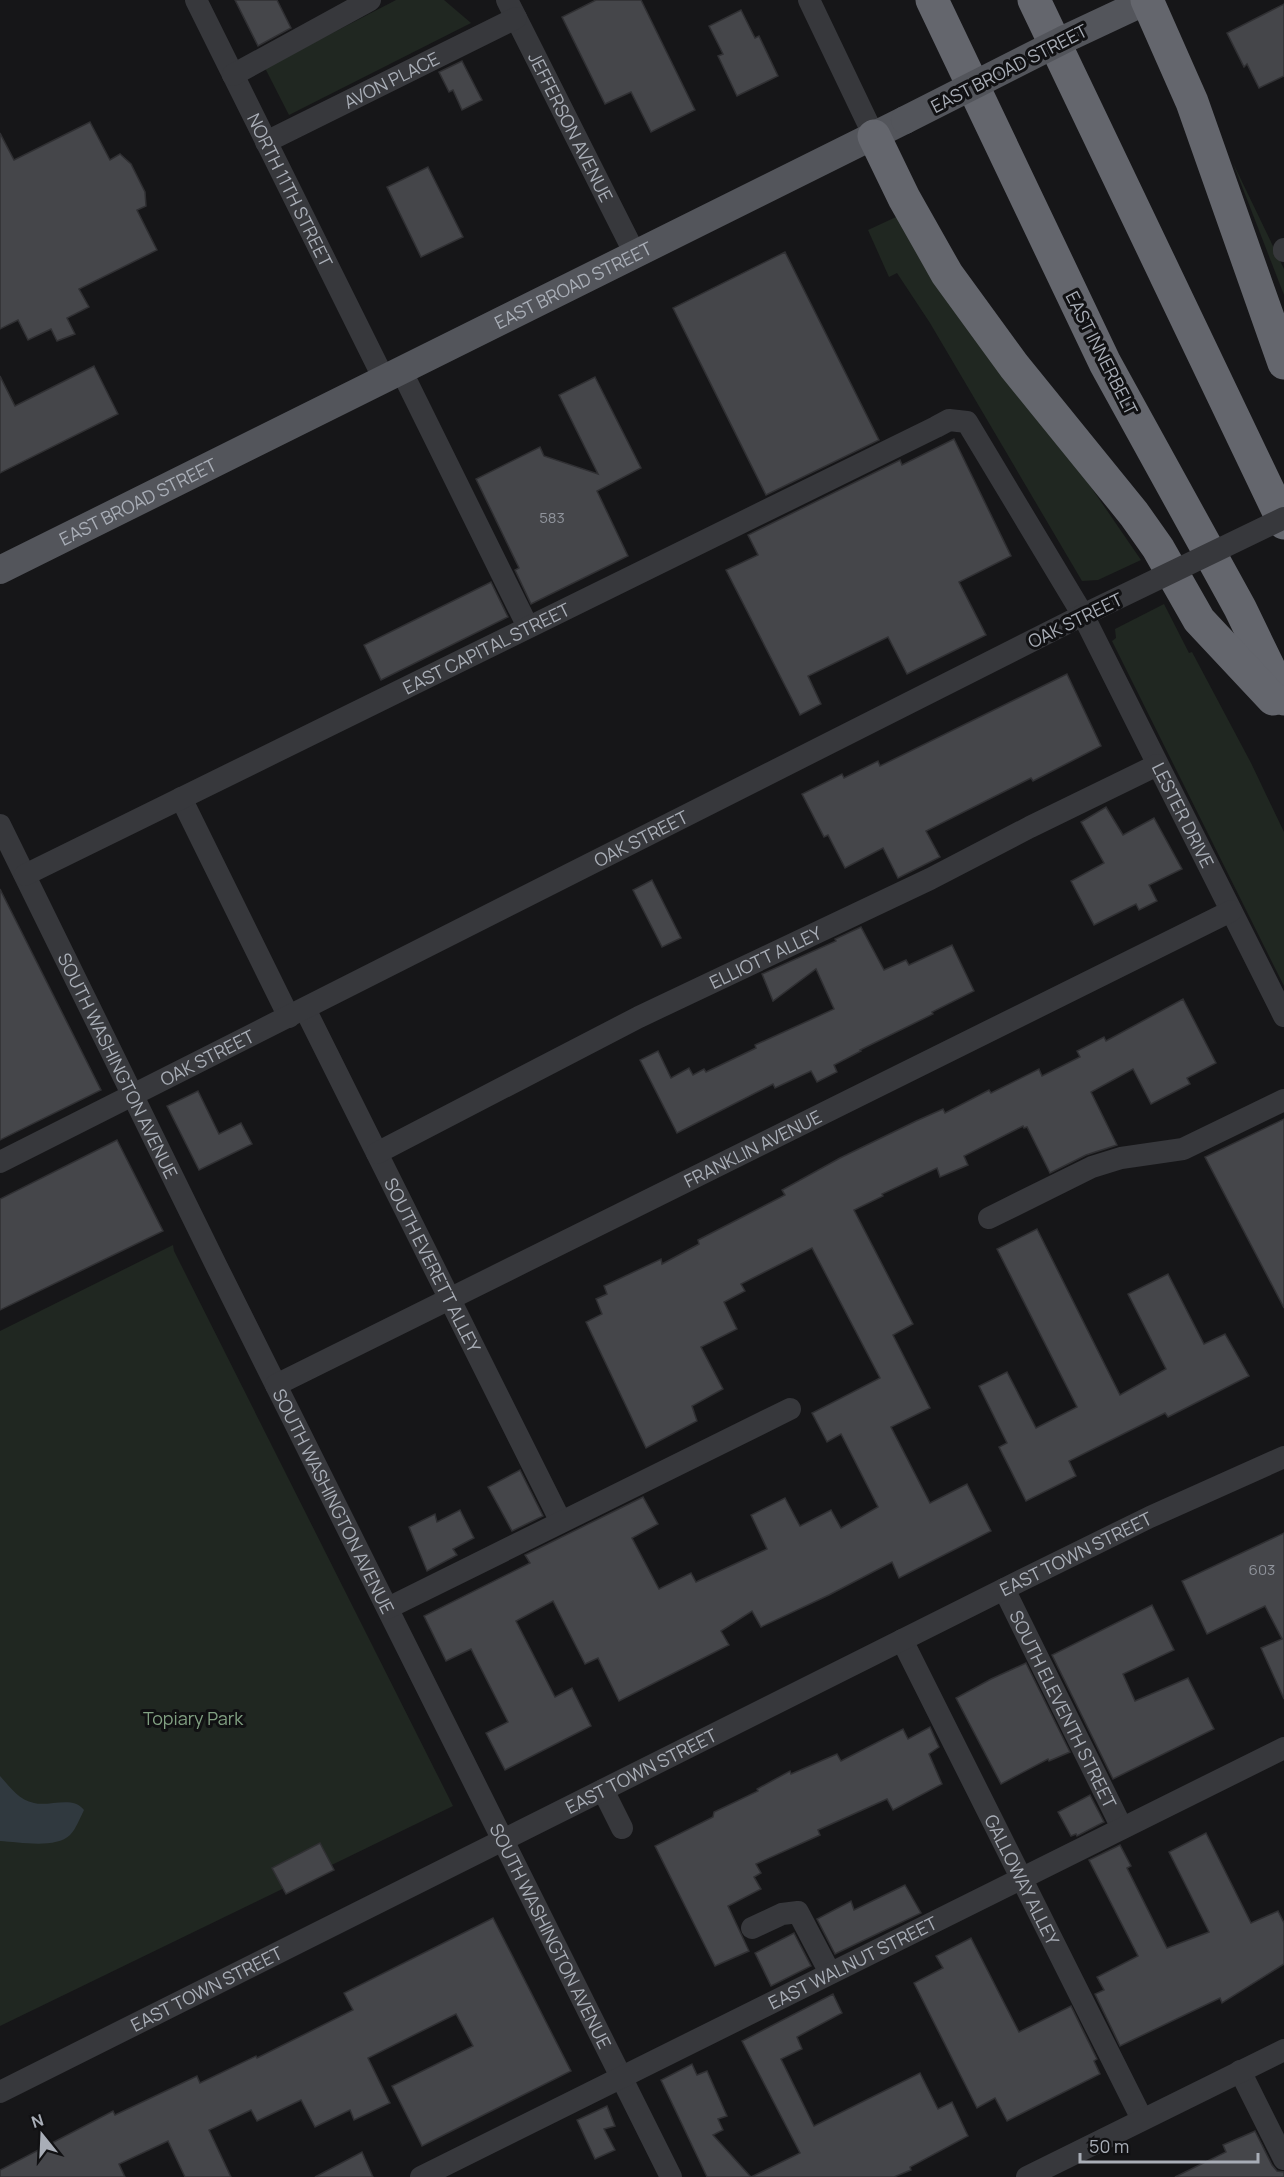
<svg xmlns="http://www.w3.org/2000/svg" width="1284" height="2177" viewBox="0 0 1284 2177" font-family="Manrope,sans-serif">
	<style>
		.green { fill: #202721 }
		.water { fill: #30393f }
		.building { fill: #45464a; stroke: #303033; stroke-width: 1.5 }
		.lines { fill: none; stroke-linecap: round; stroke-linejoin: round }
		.minor { stroke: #37383c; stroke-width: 22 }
		.major { stroke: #53555b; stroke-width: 28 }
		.highway { stroke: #64666d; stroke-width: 33 }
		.minor-bridge { stroke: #37383c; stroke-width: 22 }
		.major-bridge { stroke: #53555b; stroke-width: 28 }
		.labels { text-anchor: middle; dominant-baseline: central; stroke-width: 6; stroke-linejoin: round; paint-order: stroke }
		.number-label { font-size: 15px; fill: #90949c }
		.street-label { font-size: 18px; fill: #a9aeb7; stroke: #111113 }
		.park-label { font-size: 18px; fill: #81a082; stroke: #111113 }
	</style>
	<rect width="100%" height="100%" fill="#161618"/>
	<!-- green -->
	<g class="green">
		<path d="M 396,0 L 444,0 L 471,23 L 289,115 L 265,68 Z"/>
		<path d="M 1233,163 L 1284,269 L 1284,295 Z"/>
		<path d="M 896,217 L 1084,477 L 1141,560 L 1098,580 L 1082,581 L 930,323 L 897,273 L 889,277 L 868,230 Z"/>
		<path d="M 1164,604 L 1189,653 L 1192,652 L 1251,763 L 1284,832 L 1284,986 L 1112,641 L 1116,638 L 1115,629 Z"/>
		<path d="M 173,1245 L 174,1251 L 453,1806 L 0,2026 L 0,1331 Z"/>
	</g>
	<!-- water -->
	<path class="water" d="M 0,1776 C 10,1787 19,1800 34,1803 C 49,1807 73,1795 84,1810 C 80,1818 76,1829 70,1835 C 56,1849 19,1842 0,1841 Z"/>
	<!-- building -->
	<g class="building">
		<path d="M 235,0 L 277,0 L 291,28 L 258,46 Z"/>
		<path d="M 596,0 L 641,0 L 695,110 L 651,132 L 631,92 L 605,104 L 562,17 Z"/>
		<path d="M 1284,4 L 1284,76 L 1259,88 L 1247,64 L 1244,67 L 1227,33 Z"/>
		<path d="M 741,10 L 755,38 L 759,36 L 778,76 L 737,96 L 718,56 L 723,54 L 709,26 Z"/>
		<path d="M 462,61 L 482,100 L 462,110 L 453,90 L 449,92 L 439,72 Z"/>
		<path d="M 90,122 L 110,160 L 120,154 L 131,164 L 145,192 L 146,206 L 137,210 L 157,250 L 79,289 L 89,307 L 67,318 L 75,334 L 57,341 L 51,329 L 28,340 L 18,320 L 0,329 L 0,133 L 14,160 Z"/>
		<path d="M 428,167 L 463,237 L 421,257 L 387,187 Z"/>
		<path d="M 785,252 L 879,440 L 766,495 L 673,308 Z"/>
		<path d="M 94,366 L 118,414 L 0,473 L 0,376 L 15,406 Z"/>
		<path d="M 595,377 L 641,468 L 597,491 L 628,556 L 531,604 L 515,570 L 519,568 L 476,479 L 540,447 L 544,456 L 598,474 L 559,395 Z"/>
		<path d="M 954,439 L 1011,556 L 959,582 L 986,635 L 907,674 L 888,637 L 808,676 L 821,704 L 800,715 L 726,570 L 758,555 L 748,535 L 900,460 L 902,465 Z"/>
		<path d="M 491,582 L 508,617 L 381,680 L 364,645 Z"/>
		<path d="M 1067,674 L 1101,746 L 1033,781 L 1031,778 L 926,831 L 940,857 L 898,878 L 883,848 L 845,868 L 828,835 L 824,837 L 802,794 L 842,774 L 844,778 L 878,761 L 880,766 Z"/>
		<path d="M 1106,807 L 1123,835 L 1154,818 L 1182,869 L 1149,885 L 1157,901 L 1139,910 L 1136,904 L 1094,925 L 1071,881 L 1104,863 L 1081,822 Z"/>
		<path d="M 652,880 L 681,938 L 662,947 L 633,890 Z"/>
		<path d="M 0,889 L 101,1090 L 0,1140 Z"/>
		<path d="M 861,927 L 884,970 L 906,960 L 909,965 L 952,945 L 974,991 L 932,1012 L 933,1014 L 860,1050 L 861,1051 L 834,1065 L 837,1072 L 817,1082 L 811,1071 L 775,1088 L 773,1084 L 677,1133 L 640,1060 L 658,1051 L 671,1078 L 689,1068 L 693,1075 L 704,1069 L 706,1072 L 756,1048 L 755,1045 L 834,1009 L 816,969 L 773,1001 L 762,974 L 836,941 L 835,939 Z"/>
		<path d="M 1183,999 L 1216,1063 L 1187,1078 L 1190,1084 L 1151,1104 L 1133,1069 L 1091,1092 L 1117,1145 L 1086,1155 L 1050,1173 L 1027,1127 L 1024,1128 L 1023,1126 L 964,1156 L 968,1165 L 940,1177 L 937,1168 L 882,1194 L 883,1196 L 854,1210 L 913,1324 L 893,1335 L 930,1408 L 891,1427 L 930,1503 L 967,1484 L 991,1531 L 899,1578 L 892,1562 L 829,1595 L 761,1627 L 752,1611 L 721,1631 L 729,1645 L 619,1701 L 598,1658 L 585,1664 L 553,1601 L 516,1621 L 555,1697 L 572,1688 L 591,1726 L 505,1770 L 486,1733 L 508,1722 L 471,1649 L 446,1661 L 424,1616 L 530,1563 L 525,1555 L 643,1497 L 658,1524 L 632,1538 L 659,1589 L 691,1573 L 696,1582 L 767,1549 L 751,1515 L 785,1498 L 800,1526 L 831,1510 L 841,1528 L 878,1507 L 841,1434 L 827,1442 L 812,1413 L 880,1378 L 812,1248 L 741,1284 L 745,1291 L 724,1302 L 737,1329 L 701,1347 L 723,1389 L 692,1406 L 697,1421 L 646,1448 L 586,1322 L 602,1314 L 596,1299 L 607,1294 L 604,1286 L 661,1259 L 662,1264 L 699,1244 L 698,1240 L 785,1195 L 782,1190 L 840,1158 L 916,1121 L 943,1109 L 945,1113 L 989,1090 L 991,1093 L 1039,1069 L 1042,1076 L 1080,1057 L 1077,1051 L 1104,1037 L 1106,1041 Z"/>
		<path d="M 198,1091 L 219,1134 L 241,1123 L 252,1144 L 199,1170 L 167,1106 Z"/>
		<path d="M 1284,1119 L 1284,1308 L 1205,1157 Z"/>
		<path d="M 117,1140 L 163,1231 L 0,1310 L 0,1199 Z"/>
		<path d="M 1037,1229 L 1120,1395 L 1166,1369 L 1128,1294 L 1168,1274 L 1204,1344 L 1225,1334 L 1249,1376 L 1168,1417 L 1165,1413 L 1069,1461 L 1076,1476 L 1026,1501 L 999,1447 L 1007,1443 L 979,1386 L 1007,1372 L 1036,1428 L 1077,1407 L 997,1249 Z"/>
		<path d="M 520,1470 L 543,1516 L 512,1531 L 488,1487 Z"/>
		<path d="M 460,1510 L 474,1538 L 453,1549 L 457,1555 L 427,1571 L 409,1527 L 435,1514 L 437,1522 Z"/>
		<path d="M 1284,1533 L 1284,1699 L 1261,1648 L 1282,1639 L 1265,1606 L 1207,1634 L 1182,1581 Z"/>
		<path d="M 1152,1605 L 1174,1650 L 1123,1674 L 1135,1701 L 1188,1678 L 1214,1729 L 1113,1779 L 1052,1655 Z"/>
		<path d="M 1026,1663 L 1070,1752 L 1049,1761 L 1048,1759 L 1001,1784 L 956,1698 L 991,1679 Z"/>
		<path d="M 930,1727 L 939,1747 L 929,1754 L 942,1784 L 893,1810 L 887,1799 L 818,1830 L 820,1835 L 756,1864 L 761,1873 L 754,1877 L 761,1889 L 728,1906 L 749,1951 L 715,1966 L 655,1846 L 713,1817 L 714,1812 L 758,1791 L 757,1789 L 790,1771 L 791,1774 L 837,1754 L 841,1761 L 903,1729 L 908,1739 Z"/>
		<path d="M 1090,1795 L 1104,1822 L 1077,1836 L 1076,1834 L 1071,1836 L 1058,1812 Z"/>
		<path d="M 1206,1833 L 1251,1923 L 1278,1911 L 1284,1923 L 1284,1964 L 1222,2003 L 1220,1998 L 1120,2046 L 1095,1994 L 1104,1990 L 1097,1977 L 1138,1956 L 1089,1860 L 1120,1845 L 1131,1866 L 1127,1868 L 1167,1948 L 1209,1932 L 1169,1852 Z"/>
		<path d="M 320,1843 L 334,1870 L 286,1894 L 272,1868 Z"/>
		<path d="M 905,1885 L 921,1913 L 835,1954 L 817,1919 L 851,1901 L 854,1910 Z"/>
		<path d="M 493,1918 L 571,2071 L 422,2146 L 392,2086 L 473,2046 L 456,2014 L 368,2058 L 390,2103 L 354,2120 L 350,2110 L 315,2127 L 301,2100 L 257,2121 L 251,2110 L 209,2130 L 231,2177 L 185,2177 L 168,2141 L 119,2164 L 125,2177 L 0,2177 L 0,2170 L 113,2111 L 115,2115 L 197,2076 L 200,2083 L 256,2056 L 257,2058 L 353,2010 L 344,1993 Z"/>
		<path d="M 794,1933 L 811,1966 L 771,1986 L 755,1953 Z"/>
		<path d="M 971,1938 L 1019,2032 L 1071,2006 L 1097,2059 L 1094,2061 L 1100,2074 L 1007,2121 L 995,2098 L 977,2108 L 914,1983 L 943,1968 L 936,1956 Z"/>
		<path d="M 833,1994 L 842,2013 L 797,2037 L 802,2049 L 781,2059 L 814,2126 L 920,2073 L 938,2109 L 952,2102 L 968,2136 L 910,2167 L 911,2170 L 894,2177 L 707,2177 L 661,2080 L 692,2064 L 697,2075 L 707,2071 L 727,2116 L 718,2119 L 723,2130 L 713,2135 L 751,2177 L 800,2153 L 742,2041 Z"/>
		<path d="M 607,2106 L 615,2126 L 604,2129 L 615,2150 L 595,2159 L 577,2120 Z"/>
		<path d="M 1255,2131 L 1272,2165 L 1277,2171 L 1284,2172 L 1284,2177 L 1175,2177 L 1226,2152 L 1223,2145 Z"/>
		<path d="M 362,2152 L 373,2177 L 315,2177 Z"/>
	</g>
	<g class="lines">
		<!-- minor -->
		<g class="minor">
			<path id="s1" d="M 196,0 L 384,379"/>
			<path id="s2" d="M 507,0 L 635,254"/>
			<path d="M 809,0 L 874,136"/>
			<path d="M 233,75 L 370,0"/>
			<path id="s3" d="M 266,142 L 516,18"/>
			<path d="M 1284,249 L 1284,251"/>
			<path d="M 401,370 L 528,627"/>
			<path d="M 181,798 L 289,1017"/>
			<path id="s4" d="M 0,825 L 217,1267 L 671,2177"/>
			<path id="s5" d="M 25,875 L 936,427 L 949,420 L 967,422 L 1083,615 L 1284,1016"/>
			<path id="s6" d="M 305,1009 L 561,1522"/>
			<path id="s7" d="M 377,1153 L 639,1017 L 930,879 L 1030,827 L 1157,765"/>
			<path id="s8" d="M 0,1162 L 1083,615"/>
			<path d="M 989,1218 L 1092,1167 L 1121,1158 L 1183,1149 L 1284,1100"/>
			<path id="s9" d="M 276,1385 L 1231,911"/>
			<path id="s10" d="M 1004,1589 L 1122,1828"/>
			<path d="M 388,1608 L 790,1409"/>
			<path id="s11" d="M 902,1640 L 1142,2119"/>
			<path d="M 603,1790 L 622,1828"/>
			<path d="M 752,1928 L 782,1914 L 798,1912 L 830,1973"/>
			<path d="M 1240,2071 L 1284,2159"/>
			<path id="s12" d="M 0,2092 L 1004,1589 L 1150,1517 L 1284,1457"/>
			<path id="s13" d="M 421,2177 L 1284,1748"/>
			<path d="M 1027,2177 L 1284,2050"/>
		</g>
		<!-- major -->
		<g class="major">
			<path d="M 1067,38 L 1148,0"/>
			<path id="s14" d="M 0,570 L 905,120"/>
		</g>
		<!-- highway -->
		<g class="highway">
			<path d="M 932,0 L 1105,363 L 1240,608 L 1284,699"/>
			<path d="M 1034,0 L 1284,523"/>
			<path d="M 1147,0 L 1192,102 L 1284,363"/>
			<path d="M 874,136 L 904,198 L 947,274 L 1014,366 L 1134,514 L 1158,548 L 1199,620 L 1273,699"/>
		</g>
		<!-- minor-bridge -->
		<path class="minor-bridge" d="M 1083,615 L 1284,518"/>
		<!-- major-bridge -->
		<path class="major-bridge" d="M 905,120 L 1067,38"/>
	</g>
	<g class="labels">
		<!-- number labels -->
		<g class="number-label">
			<text x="552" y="517">583</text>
			<text x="1262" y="1569">603</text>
		</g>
		<!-- street labels -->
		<g class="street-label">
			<text transform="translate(1009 68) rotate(-27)">EAST BROAD STREET</text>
			<text stroke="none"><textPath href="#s3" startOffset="140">AVON PLACE</textPath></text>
			<text stroke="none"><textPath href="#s2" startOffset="142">JEFFERSON AVENUE</textPath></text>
			<text stroke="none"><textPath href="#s1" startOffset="212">NORTH 11TH STREET</textPath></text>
			<text stroke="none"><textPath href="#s14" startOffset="640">EAST BROAD STREET</textPath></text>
			<text transform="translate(1102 353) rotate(63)">EAST INNERBELT</text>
			<text stroke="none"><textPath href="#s14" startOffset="154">EAST BROAD STREET</textPath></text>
			<text transform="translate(1075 620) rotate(-26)">OAK STREET</text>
			<text stroke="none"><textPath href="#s5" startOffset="514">EAST CAPITAL STREET</textPath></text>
			<text stroke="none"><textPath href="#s5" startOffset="1497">LESTER DRIVE</textPath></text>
			<text stroke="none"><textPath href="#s8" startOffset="718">OAK STREET</textPath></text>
			<text stroke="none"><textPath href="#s7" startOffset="435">ELLIOTT ALLEY</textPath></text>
			<text stroke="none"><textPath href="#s8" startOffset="232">OAK STREET</textPath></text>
			<text stroke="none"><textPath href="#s4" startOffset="268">SOUTH WASHINGTON AVENUE</textPath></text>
			<text stroke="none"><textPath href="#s9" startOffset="532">FRANKLIN AVENUE</textPath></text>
			<text stroke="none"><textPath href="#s6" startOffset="286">SOUTH EVERETT ALLEY</textPath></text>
			<text stroke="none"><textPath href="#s4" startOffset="754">SOUTH WASHINGTON AVENUE</textPath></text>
			<text stroke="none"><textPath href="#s12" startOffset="1203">EAST TOWN STREET</textPath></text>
			<text stroke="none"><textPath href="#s10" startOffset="134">SOUTH ELEVENTH STREET</textPath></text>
			<text stroke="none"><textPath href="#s12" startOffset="717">EAST TOWN STREET</textPath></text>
			<text stroke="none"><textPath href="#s11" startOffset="268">GALLOWAY ALLEY</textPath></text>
			<text stroke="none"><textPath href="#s4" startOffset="1240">SOUTH WASHINGTON AVENUE</textPath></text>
			<text stroke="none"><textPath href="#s13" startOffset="482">EAST WALNUT STREET</textPath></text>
			<text stroke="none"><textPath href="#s12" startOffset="231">EAST TOWN STREET</textPath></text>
		</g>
		<!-- park labels -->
		<g class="park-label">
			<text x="193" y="1718">Topiary Park</text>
		</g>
	</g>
	<!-- north arrow -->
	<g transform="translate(42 2135) rotate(342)" stroke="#111113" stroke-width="4.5" paint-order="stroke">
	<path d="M0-4.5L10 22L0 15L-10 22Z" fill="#a9aeb7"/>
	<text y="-9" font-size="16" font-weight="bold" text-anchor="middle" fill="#a9aeb7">N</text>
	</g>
	<!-- scale -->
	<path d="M1080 2153v9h178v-9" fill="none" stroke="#a9aeb7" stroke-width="3"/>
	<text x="1089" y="2153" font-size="18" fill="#a9aeb7" stroke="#111113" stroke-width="4.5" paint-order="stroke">50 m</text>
</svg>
